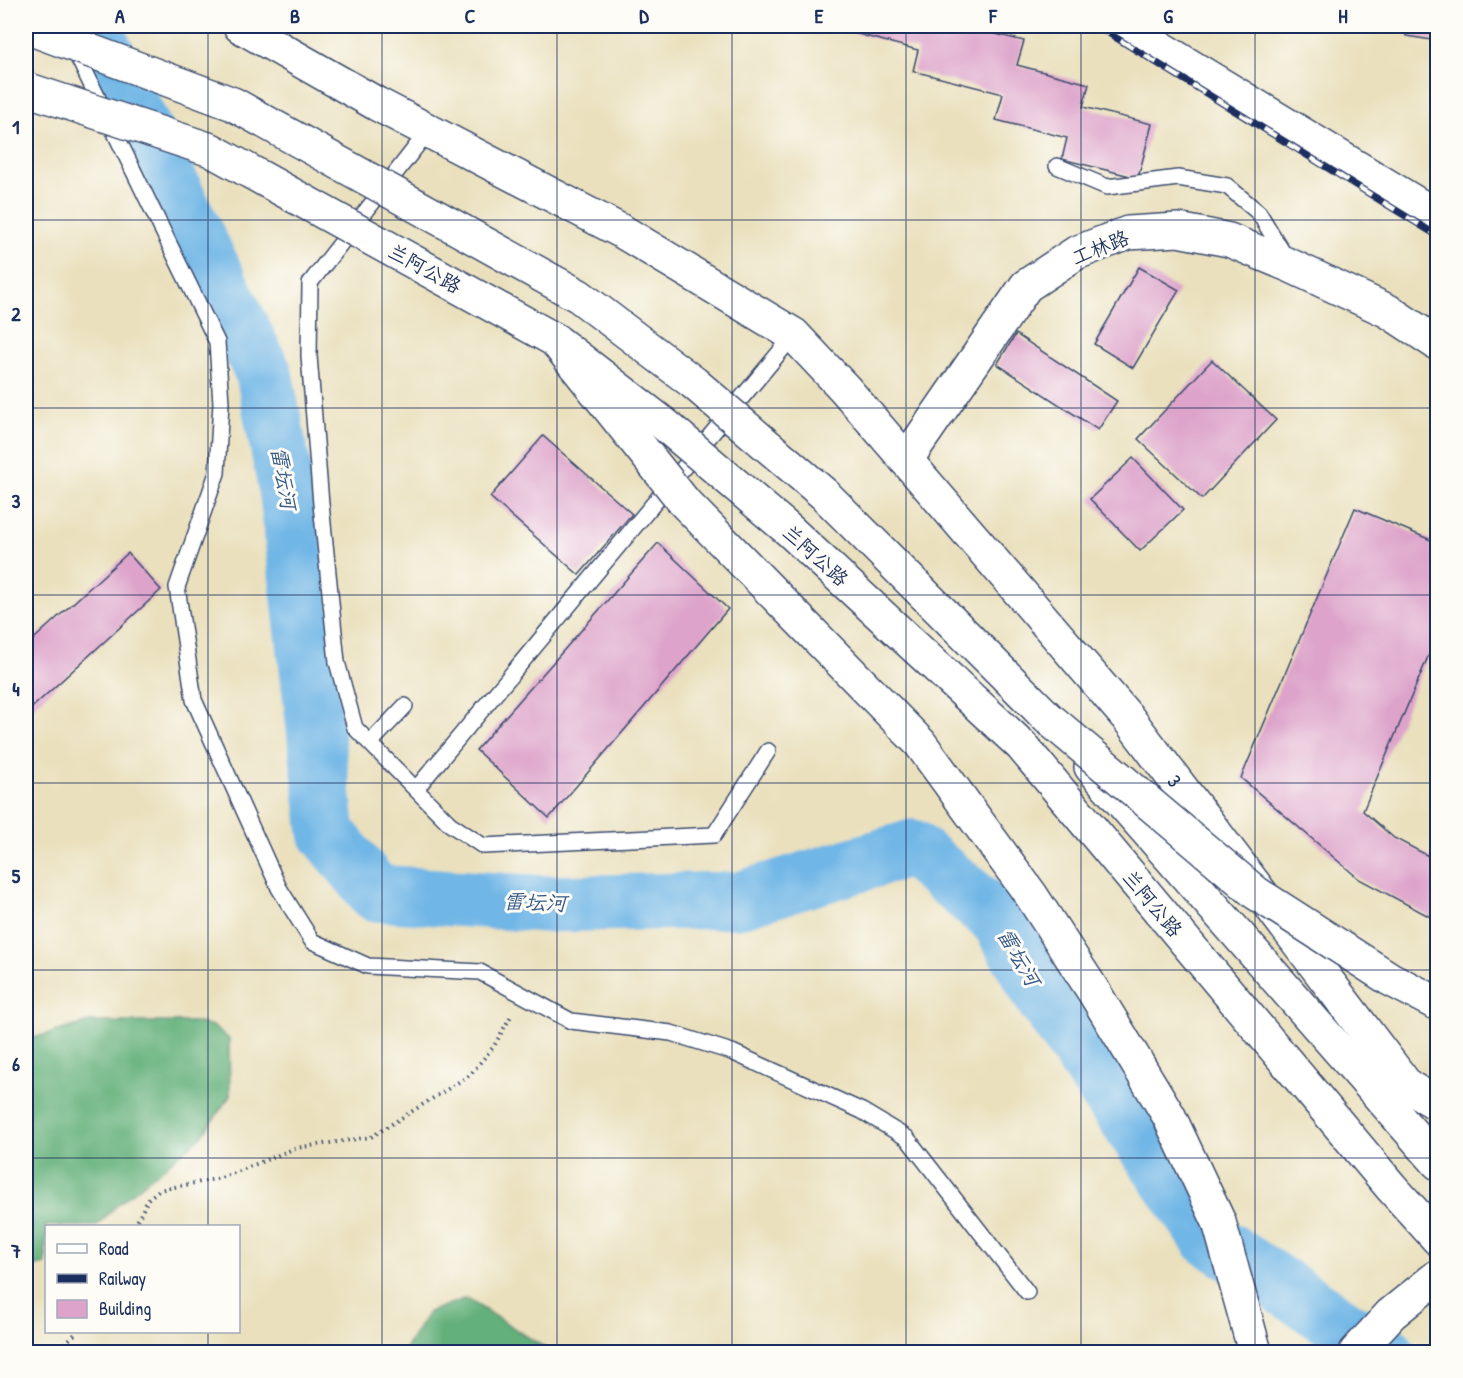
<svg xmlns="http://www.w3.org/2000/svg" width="1463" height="1378" viewBox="0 0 1463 1378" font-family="'Patrick Hand','LXGW WenKai TC',sans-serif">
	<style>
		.forest { fill: #63b07a; stroke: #3f706c; stroke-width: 1.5 }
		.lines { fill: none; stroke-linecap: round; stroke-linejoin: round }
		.river { stroke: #6fb6e6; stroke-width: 57 }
		.building { fill: #dda3ca }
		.service-casing { stroke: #3a4a6c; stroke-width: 18 }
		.minor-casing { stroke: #3a4a6c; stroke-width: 33 }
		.tertiary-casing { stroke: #3a4a6c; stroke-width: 36 }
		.secondary-casing { stroke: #3a4a6c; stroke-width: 36 }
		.trunk-casing { stroke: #3a4a6c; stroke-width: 36 }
		.path { stroke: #3a4a6c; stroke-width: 4; stroke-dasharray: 1.5 4.5; stroke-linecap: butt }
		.service { stroke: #fff; stroke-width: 15 }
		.minor { stroke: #fff; stroke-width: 30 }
		.tertiary { stroke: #fff; stroke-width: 33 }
		.secondary { stroke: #fff; stroke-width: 33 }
		.trunk { stroke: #fff; stroke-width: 33 }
		.rail-casing { stroke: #1b2f5e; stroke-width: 7 }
		.rail { stroke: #fdfcf7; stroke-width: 4.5; stroke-dasharray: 14; stroke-linecap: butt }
		.trunk-bridge-casing { stroke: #3a4a6c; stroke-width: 36; stroke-linecap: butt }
		.trunk-bridge { stroke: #fff; stroke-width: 33 }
		.grid { fill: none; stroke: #1b2f5e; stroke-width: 1.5; stroke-opacity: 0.55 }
		.labels { text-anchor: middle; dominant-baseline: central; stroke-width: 6; stroke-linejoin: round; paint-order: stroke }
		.street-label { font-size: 20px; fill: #1b2f5e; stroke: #fdfcf7 }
		.water-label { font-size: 21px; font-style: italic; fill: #345887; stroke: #fdfcf7 }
		.neatline { fill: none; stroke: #1b2f5e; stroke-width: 2 }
		.grid-label { font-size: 20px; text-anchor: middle; font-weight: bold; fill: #1b2f5e }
	</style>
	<rect width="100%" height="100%" fill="#fdfcf7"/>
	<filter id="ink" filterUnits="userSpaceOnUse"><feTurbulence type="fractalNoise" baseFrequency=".0167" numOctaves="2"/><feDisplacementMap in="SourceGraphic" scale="12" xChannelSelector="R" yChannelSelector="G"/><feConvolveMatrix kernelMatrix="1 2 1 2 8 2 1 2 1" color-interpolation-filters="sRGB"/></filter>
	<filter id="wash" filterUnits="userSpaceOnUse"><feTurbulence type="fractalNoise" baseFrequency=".008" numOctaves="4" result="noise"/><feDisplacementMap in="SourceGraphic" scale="24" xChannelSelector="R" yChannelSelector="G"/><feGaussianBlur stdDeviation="1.35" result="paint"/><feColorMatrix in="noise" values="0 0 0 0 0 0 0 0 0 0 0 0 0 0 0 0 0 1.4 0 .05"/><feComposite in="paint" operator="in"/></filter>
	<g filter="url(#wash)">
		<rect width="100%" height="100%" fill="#eae0bd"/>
		<!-- forest -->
		<g class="forest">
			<path d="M 89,1022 L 194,1022 L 213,1026 L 229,1039 L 230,1096 L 201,1137 L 116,1206 L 97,1226 L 46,1226 L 46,1264 L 26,1268 L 26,1040 Z"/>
			<path d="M 466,1298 L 544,1347 L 547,1352 L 403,1352 L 428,1312 Z"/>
		</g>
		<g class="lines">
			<!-- river -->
			<path class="river" d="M 90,26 L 104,49 L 264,374 L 288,496 L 327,833 L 376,893 L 545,904 L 739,900 L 912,848 L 999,920 L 1042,996 L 1209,1238 L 1356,1335 L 1386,1352"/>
		</g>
		<g id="blocks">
			<!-- building -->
			<g class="building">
				<path d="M 840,26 L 963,26 L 1024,41 L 1017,65 L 1089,84 L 1083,107 L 1152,124 L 1138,178 L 1062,159 L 1067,138 L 996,120 L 1003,94 L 913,71 L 918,50 L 839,29 Z"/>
				<path d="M 1408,26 L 1438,26 L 1438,41 L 1406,36 Z"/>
				<path d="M 1139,267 L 1179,290 L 1133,368 L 1094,344 Z"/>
				<path d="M 1016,334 L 1117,401 L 1098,430 L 997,364 Z"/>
				<path d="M 1212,360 L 1276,420 L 1202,499 L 1138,439 Z"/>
				<path d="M 543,436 L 632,514 L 579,575 L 490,497 Z"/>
				<path d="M 1133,458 L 1183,510 L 1140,551 L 1090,499 Z"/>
				<path d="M 1355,508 L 1438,543 L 1438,633 L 1363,811 L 1394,838 L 1438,861 L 1438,921 L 1359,879 L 1241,778 Z"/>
				<path d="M 658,543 L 728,609 L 549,818 L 476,750 Z"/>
				<path d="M 128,553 L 161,590 L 26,713 L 26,646 Z"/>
			</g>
		</g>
	</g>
	<g filter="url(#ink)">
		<use href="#blocks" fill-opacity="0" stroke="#3a4a6c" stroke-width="1.5"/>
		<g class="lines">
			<defs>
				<g id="service">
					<path d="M 73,47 L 217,342 L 221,403 L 217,473 L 177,587 L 194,700 L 279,888 L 312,941 L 368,966 L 480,972 L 571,1021 L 671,1033 L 732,1052 L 862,1111 L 907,1138 L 1027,1292"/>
					<path d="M 429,130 L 310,283 L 309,356 L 321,504 L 337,662 L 355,728 L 450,824 L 483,846 L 714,835 L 768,751"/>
					<path d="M 1057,166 L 1107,187 L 1178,178 L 1227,186 L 1259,213 L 1286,258"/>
					<path d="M 370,743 L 405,706"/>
					<path d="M 416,789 L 794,335"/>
				</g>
				<path id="minor" d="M 1127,26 L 1438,215"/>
				<path id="tertiary" d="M 906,460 L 1026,286 L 1076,253 L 1128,233 L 1178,230 L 1229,240 L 1291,266 L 1388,311 L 1438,344"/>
				<g id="secondary">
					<path id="s1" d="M 240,26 L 377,104 L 623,232 L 794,335 L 845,389 L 1128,718 L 1407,1086 L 1438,1104"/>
				</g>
				<g id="trunk">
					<path d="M 1021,745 L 1391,1187 L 1438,1239"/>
					<path d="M 1091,767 L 1438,1163"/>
					<path d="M 1356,1352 L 1391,1314 L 1438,1276"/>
				</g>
			</defs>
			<!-- service casing -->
			<use href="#service" class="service-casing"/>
			<!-- minor casing -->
			<use href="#minor" class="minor-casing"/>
			<!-- tertiary casing -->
			<use href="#tertiary" class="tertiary-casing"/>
			<!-- secondary casing -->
			<use href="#secondary" class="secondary-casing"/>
			<!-- trunk casing -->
			<use href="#trunk" class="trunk-casing"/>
			<!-- path -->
			<g class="path">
				<path d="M 135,1226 L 148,1199 L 159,1190 L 221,1178 L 296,1148 L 371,1137 L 470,1075 L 494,1046 L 512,1014"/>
				<path d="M 56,1352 L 77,1332"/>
			</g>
			<!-- service -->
			<use href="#service" class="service"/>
			<!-- minor -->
			<use href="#minor" class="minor"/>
			<!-- tertiary -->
			<use href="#tertiary" class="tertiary"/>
			<!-- secondary -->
			<use href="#secondary" class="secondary"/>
			<!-- trunk -->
			<use href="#trunk" class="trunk"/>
			<defs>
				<path id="rail" d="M 1097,26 L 1438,236"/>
			</defs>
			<!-- rail casing -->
			<use href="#rail" class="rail-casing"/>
			<!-- rail -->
			<use href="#rail" class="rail"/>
			<defs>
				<g id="trunk-bridge">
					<path d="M 26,27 L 233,104 L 579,296 L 694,383 L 824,494 L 1048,718 L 1256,893 L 1390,979 L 1438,1004"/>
					<path d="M 26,89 L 211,150 L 555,340 L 664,424 L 790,531 L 1021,745"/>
					<path d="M 555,340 L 685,503 L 920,743 L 1031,895 L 1094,992 L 1169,1116 L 1219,1222 L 1255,1352"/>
				</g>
			</defs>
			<!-- trunk-bridge casing -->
			<use href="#trunk-bridge" class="trunk-bridge-casing"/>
			<!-- trunk-bridge -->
			<use href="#trunk-bridge" class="trunk-bridge"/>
		</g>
	</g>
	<!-- grid -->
	<path class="grid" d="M 208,26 L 208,1226M 382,26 L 382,1352M 557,26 L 557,1352M 732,26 L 732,1352M 906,26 L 906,1352M 1081,26 L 1081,1352M 1255,26 L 1255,1352M 26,220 L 1438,220M 26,408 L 1438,408M 26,595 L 1438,595M 26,783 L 1438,783M 26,970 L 1438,970M 26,1158 L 1438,1158M 208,1332 L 208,1352"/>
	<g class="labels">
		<!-- street labels -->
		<g class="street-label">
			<text transform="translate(1100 247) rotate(-22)">工林路</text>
			<text transform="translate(425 268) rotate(29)">兰阿公路</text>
			<text transform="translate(816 555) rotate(42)">兰阿公路</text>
			<text stroke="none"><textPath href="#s1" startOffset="1221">3</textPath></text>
			<text transform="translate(1153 903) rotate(50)">兰阿公路</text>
		</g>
		<!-- water labels -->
		<g class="water-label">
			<text transform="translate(284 478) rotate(80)">雷坛河</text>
			<text transform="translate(535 902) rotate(2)">雷坛河</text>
			<text transform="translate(1019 957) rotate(60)">雷坛河</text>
		</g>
	</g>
	<!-- margin -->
	<rect width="1463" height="1378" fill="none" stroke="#fdfcf7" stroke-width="66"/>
	<!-- legend -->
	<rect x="45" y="1225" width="195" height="108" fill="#fdfcf7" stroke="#a3aaba" stroke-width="1.5"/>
	<rect x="57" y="1244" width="30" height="9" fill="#ffffff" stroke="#a3aaba" stroke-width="1.5"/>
	<text x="99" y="1255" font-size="18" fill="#1b2f5e">Road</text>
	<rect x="57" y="1274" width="30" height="9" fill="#1b2f5e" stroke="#a3aaba" stroke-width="1.5"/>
	<text x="99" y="1285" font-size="18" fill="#1b2f5e">Railway</text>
	<rect x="57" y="1300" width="30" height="18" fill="#dda3ca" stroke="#a3aaba" stroke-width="1.5"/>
	<text x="99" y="1315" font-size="18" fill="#1b2f5e">Building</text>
	<rect x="33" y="33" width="1397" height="1312" class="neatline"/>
	<g class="grid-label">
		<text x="120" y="23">A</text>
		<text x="295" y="23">B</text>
		<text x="470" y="23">C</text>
		<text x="644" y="23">D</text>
		<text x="819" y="23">E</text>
		<text x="993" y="23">F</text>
		<text x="1168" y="23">G</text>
		<text x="1343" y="23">H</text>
		<text x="16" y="134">1</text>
		<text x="16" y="321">2</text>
		<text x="16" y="508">3</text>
		<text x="16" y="696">4</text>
		<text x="16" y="883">5</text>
		<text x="16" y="1071">6</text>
		<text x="16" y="1258">7</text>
	</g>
</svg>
